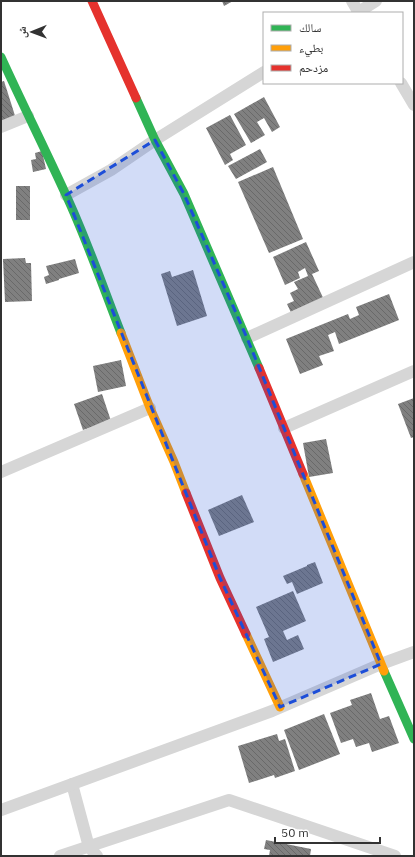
<svg xmlns="http://www.w3.org/2000/svg" width="415" height="857" viewBox="0 0 415 857" font-family="'IBM Plex Sans','Noto Naskh Arabic',sans-serif">
	<style>
		.building { fill: url(#building-back-hatch) }
		.lines { fill: none; stroke-linecap: round; stroke-linejoin: round }
		.street { stroke: #d6d6d6; stroke-width: 12 }
		.fast { stroke: #30b455; stroke-width: 9 }
		.slow { stroke: #ff9f0a; stroke-width: 9 }
		.jam { stroke: #e5322d; stroke-width: 9 }
		.marked { fill: #1d4ed8; fill-opacity: 0.2; stroke: #1d4ed8; stroke-width: 3; stroke-dasharray: 8 5; stroke-linejoin: round }
	</style>
	<defs>
		<pattern id="building-back-hatch" width="6" height="6" patternUnits="userSpaceOnUse"><rect width="6" height="6" fill="#808080"/><path d="M-1 5l2 2M0 0l6 6M5-1l2 2" fill="none" stroke="#696969"/></pattern>
	</defs>
	<rect width="100%" height="100%" fill="#fff"/>
	<!-- building -->
	<g class="building">
		<path d="M 222,1 L 233,1 L 224,6 Z"/>
		<path d="M 4,81 L 17,122 L 1,124 L 1,82 Z"/>
		<path d="M 264,97 L 280,127 L 272,132 L 264,118 L 257,122 L 265,135 L 251,143 L 234,114 Z"/>
		<path d="M 230,115 L 246,145 L 230,154 L 233,160 L 225,165 L 206,128 Z"/>
		<path d="M 260,149 L 267,162 L 236,179 L 228,166 Z"/>
		<path d="M 42,151 L 46,169 L 33,172 L 31,160 L 36,159 L 35,153 Z"/>
		<path d="M 273,167 L 303,239 L 269,253 L 238,182 Z"/>
		<rect x="16" y="186" width="14" height="34"/>
		<path d="M 306,242 L 319,271 L 312,274 L 326,304 L 294,319 L 287,304 L 294,301 L 290,293 L 298,289 L 294,282 L 308,276 L 305,268 L 298,272 L 300,278 L 285,285 L 273,257 Z"/>
		<path d="M 25,258 L 26,263 L 31,263 L 32,301 L 5,302 L 3,259 Z"/>
		<path d="M 75,259 L 79,273 L 59,279 L 59,280 L 46,284 L 44,277 L 49,275 L 46,266 Z"/>
		<path d="M 193,270 L 207,316 L 177,326 L 161,274 L 170,271 L 172,277 Z"/>
		<path d="M 389,294 L 399,320 L 339,344 L 335,332 L 328,335 L 334,351 L 319,356 L 323,365 L 300,374 L 286,339 L 348,314 L 350,319 L 359,315 L 356,307 Z"/>
		<path d="M 121,360 L 126,386 L 98,392 L 93,366 Z"/>
		<path d="M 102,394 L 111,421 L 83,430 L 74,404 Z"/>
		<path d="M 414,398 L 414,437 L 411,438 L 398,404 Z"/>
		<path d="M 326,439 L 333,473 L 309,477 L 303,443 Z"/>
		<path d="M 242,495 L 254,522 L 219,536 L 208,510 Z"/>
		<path d="M 315,562 L 323,583 L 297,594 L 292,582 L 287,584 L 283,576 L 307,566 L 307,565 Z"/>
		<path d="M 293,591 L 306,621 L 283,631 L 287,640 L 298,635 L 304,649 L 273,662 L 264,639 L 269,637 L 256,607 Z"/>
		<path d="M 371,693 L 380,719 L 389,716 L 399,743 L 372,752 L 369,743 L 356,747 L 353,739 L 341,743 L 330,713 L 352,705 L 350,700 Z"/>
		<path d="M 324,714 L 340,754 L 299,770 L 284,730 Z"/>
		<path d="M 277,734 L 279,741 L 285,739 L 295,771 L 275,778 L 274,775 L 249,783 L 238,746 Z"/>
		<path d="M 266,840 L 311,849 L 310,856 L 269,856 L 270,850 L 264,849 Z"/>
	</g>
	<g class="lines">
		<!-- street -->
		<g class="street">
			<path d="M 352,1 L 359,13"/>
			<path d="M 357,13 L 376,1"/>
			<path d="M 401,83 L 414,105"/>
			<path d="M 1,127 L 28,116"/>
			<path d="M 66,195 L 111,170 L 155,140 L 264,72"/>
			<path d="M 247,338 L 414,262"/>
			<path d="M 284,428 L 414,371"/>
			<path d="M 1,472 L 150,408"/>
			<path d="M 72,784 L 89,847 L 97,856"/>
			<path d="M 1,810 L 272,711 L 381,664 L 414,652"/>
			<path d="M 60,856 L 229,800 L 395,856"/>
		</g>
		<!-- fast -->
		<g class="fast">
			<path d="M 1,57 C 22,103 45,149 66,195 C 87,240 103,287 121,333"/>
			<path d="M 136,98 L 155,140 L 184,194 L 259,368"/>
			<path d="M 384,671 L 414,739"/>
		</g>
		<!-- slow -->
		<g class="slow">
			<path d="M 121,333 L 150,408 L 174,462 L 186,493"/>
			<path d="M 303,474 L 384,671"/>
			<path d="M 246,634 L 280,707"/>
		</g>
		<!-- jam -->
		<g class="jam">
			<path d="M 92,1 L 136,98"/>
			<path d="M 259,368 L 303,474"/>
			<path d="M 186,493 L 220,578 L 246,634"/>
		</g>
	</g>
	<!-- marked area -->
	<path class="marked" d="M 155,140 L 184,194 L 247,338 L 381,664 L 280,707 L 220,578 L 66,195 Z"/>
	<!-- border -->
	<rect width="415" height="857" fill="none" stroke="#323232" stroke-width="4"/>
	<!-- legend -->
	<rect x="263" y="12" width="140" height="72" fill="#ffffff" stroke="#adadad"/>
	<rect x="271" y="25" width="20" height="6" fill="#30b455" stroke="#adadad"/>
	<text x="299" y="32" font-size="12" fill="#323232">سالك</text>
	<rect x="271" y="45" width="20" height="6" fill="#ff9f0a" stroke="#adadad"/>
	<text x="299" y="52" font-size="12" fill="#323232">بطيء</text>
	<rect x="271" y="65" width="20" height="6" fill="#e5322d" stroke="#adadad"/>
	<text x="299" y="72" font-size="12" fill="#323232">مزدحم</text>
	<!-- north arrow -->
	<g transform="translate(32 32) rotate(269)" stroke="#ffffff" stroke-width="3" paint-order="stroke">
	<path d="M0-3L7 15L0 10L-7 15Z" fill="#323232"/>
	<text y="-6" font-size="11" font-weight="bold" text-anchor="middle" fill="#323232">ش</text>
	</g>
	<!-- scale -->
	<path d="M275 837v6h105v-6" fill="none" stroke="#323232" stroke-width="2"/>
	<text x="281" y="837" font-size="12" fill="#323232" stroke="#ffffff" stroke-width="3" paint-order="stroke">50 m</text>
</svg>
